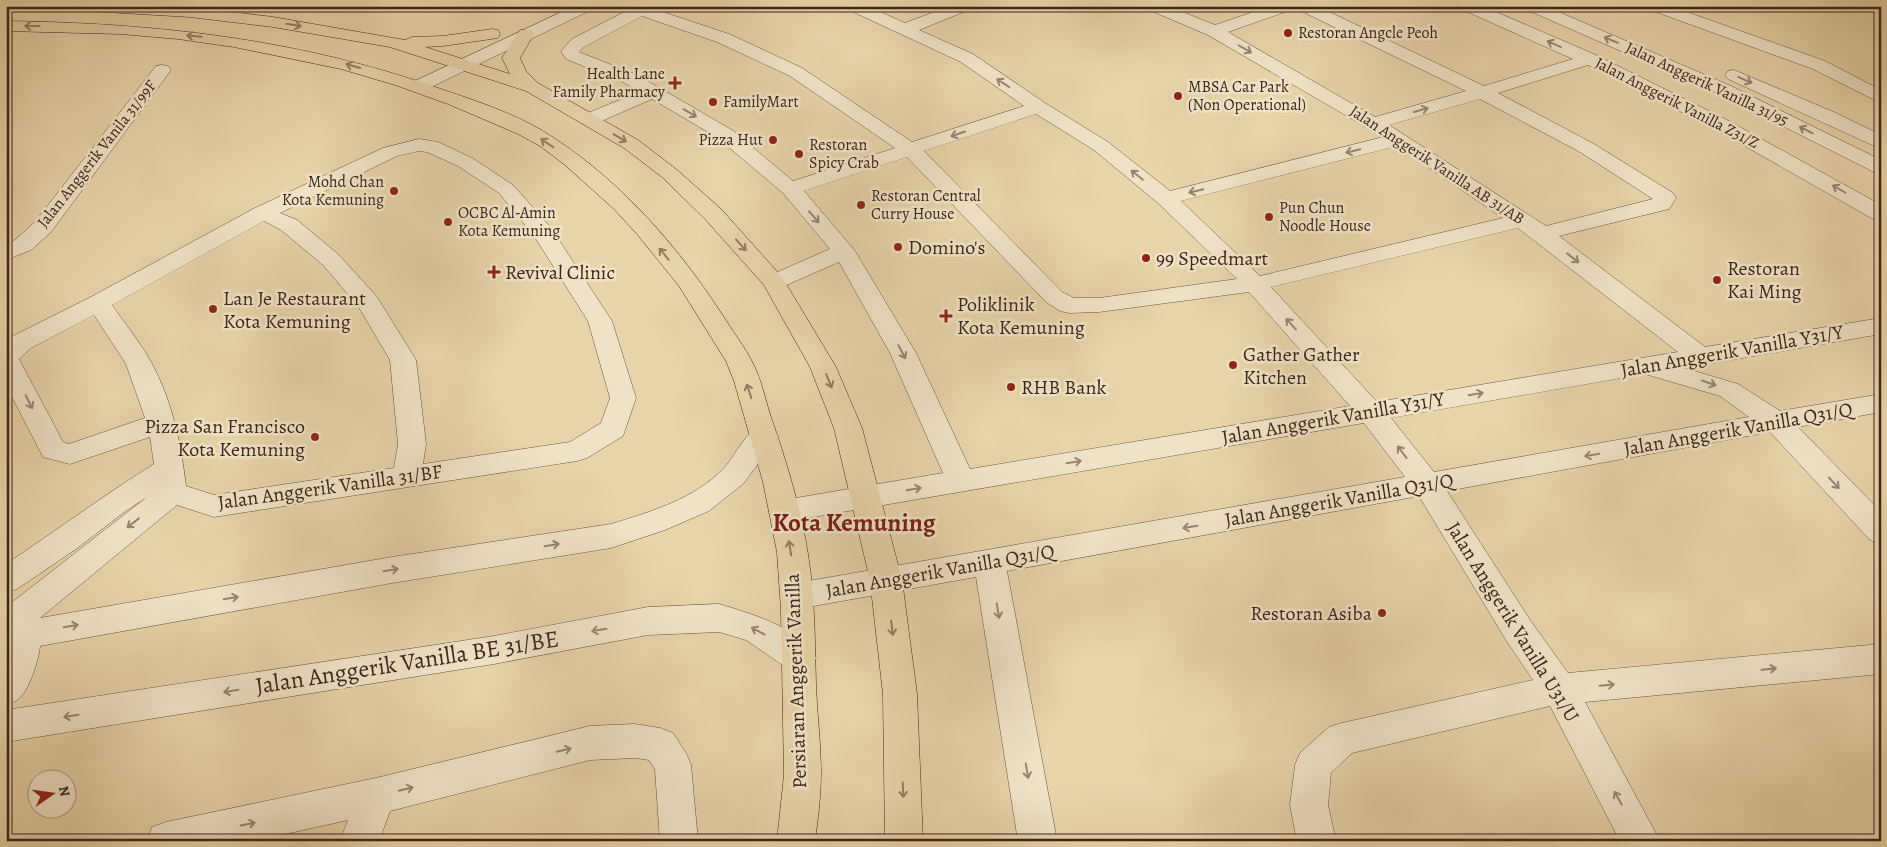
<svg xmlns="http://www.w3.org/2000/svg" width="1887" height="847" viewBox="0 0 1887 847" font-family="Alegreya,serif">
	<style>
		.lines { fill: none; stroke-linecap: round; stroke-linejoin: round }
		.minor-casing { stroke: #68513e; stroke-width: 1 }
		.major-casing { stroke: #3d251b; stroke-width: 1 }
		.minor { fill: #efe3c7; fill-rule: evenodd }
		.major { fill: #e7d4a9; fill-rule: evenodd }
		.oneway { stroke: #927c62 }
		.oneway2 { stroke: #968471 }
		.poi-dot { fill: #8f2418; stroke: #efe3c7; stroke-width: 2 }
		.labels { text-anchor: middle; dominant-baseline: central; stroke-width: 5; stroke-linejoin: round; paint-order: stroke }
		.far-poi-label { font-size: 16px; fill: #3d251b; stroke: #efe3c7; text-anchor: start }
		.far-street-label { font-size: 16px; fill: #3d251b; stroke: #efe3c7 }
		.poi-label { font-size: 20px; fill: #3d251b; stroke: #efe3c7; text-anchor: start }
		.street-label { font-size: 20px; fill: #3d251b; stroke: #efe3c7 }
		.near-street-label { font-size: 24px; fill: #3d251b; stroke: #efe3c7 }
		.district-label { font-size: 25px; font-weight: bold; fill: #7a1f14; stroke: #efe3c7 }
	</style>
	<rect width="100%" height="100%" fill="#e7d4a9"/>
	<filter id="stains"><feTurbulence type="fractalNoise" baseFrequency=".004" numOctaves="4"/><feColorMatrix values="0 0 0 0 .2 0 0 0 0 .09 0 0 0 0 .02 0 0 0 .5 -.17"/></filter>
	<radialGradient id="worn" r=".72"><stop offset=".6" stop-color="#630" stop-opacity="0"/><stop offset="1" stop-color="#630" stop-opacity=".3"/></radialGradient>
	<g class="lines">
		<defs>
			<g id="minor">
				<path d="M 574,6 L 595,6 L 593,9 L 425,90 L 419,91 L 413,90 L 410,86 L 413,82 Z"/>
				<path d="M 656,6 L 654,9 L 729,34 L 802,68 L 912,142 L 1024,106 L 961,62 L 847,9 L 845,6 L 867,6 L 905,23 L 950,6 L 973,6 L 971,9 L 919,30 L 973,54 L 1045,103 L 1108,142 L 1170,191 L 1383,137 L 1208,35 L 1147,9 L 1145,6 L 1168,6 L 1215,25 L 1271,6 L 1295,6 L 1293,9 L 1228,32 L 1375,117 L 1466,91 L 1297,9 L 1295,6 L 1317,6 L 1484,86 L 1573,59 L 1461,9 L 1459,6 L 1482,6 L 1596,55 L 1729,121 L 1881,205 L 1881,220 L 1873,219 L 1715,129 L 1588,65 L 1498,93 L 1594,144 L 1673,193 L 1676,198 L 1669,209 L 1559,236 L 1705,347 L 1881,318 L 1881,334 L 1684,368 L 1738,384 L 1780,411 L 1881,394 L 1881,412 L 1798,427 L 1881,512 L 1881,544 L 1870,540 L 1770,432 L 1447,491 L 1530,620 L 1568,673 L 1881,644 L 1881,674 L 1585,702 L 1660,841 L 1620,841 L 1550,706 L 1352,753 L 1331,773 L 1328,805 L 1336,841 L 1297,841 L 1290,805 L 1295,765 L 1300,753 L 1329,727 L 1342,723 L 1533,680 L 1506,640 L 1419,496 L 1007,571 L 1057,841 L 1018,841 L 976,577 L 797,609 L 786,605 L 781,596 L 786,587 L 797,583 L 1405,477 L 1364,423 L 784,522 L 773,519 L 769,511 L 773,503 L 784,500 L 943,473 L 890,353 L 839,262 L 782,287 L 774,289 L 766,287 L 762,282 L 766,277 L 830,249 L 783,193 L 718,138 L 652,99 L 597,123 L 590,125 L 583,123 L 580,119 L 583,115 L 639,92 L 625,83 L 566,59 L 561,51 L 572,39 L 634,7 ZM 642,16 L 717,42 L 790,76 L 895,148 L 793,181 L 732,130 L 637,75 L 579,52 L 584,47 ZM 1480,99 L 1580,152 L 1653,199 L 1546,226 L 1389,125 ZM 1036,114 L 1094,150 L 1158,203 L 1237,279 L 1099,298 L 1074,298 L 1062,292 L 924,151 ZM 1397,146 L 1503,218 L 1260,276 L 1181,201 ZM 907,157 L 1046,302 L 1060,311 L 1069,313 L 1099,312 L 1249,292 L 1350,406 L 970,469 L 916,353 L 855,251 L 804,191 ZM 1518,228 L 1678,352 L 1377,402 L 1271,287 ZM 1645,374 L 1720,396 L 1749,417 L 1434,472 L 1391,418 Z"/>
				<path d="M 1523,6 L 1545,6 L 1731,86 L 1881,160 L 1881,174 L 1874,172 L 1719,94 L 1525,9 Z"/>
				<path d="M 1646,6 L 1670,6 L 1825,61 L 1881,90 L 1881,103 L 1813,69 L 1648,9 Z"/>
				<path d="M 162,65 L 168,66 L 171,70 L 51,232 L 31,250 L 6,260 L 6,244 L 15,240 L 35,222 L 156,66 Z"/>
				<path d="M 1734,70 L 1836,113 L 1881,135 L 1881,149 L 1728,79 L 1725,75 L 1728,71 Z"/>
				<path d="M 419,139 L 438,142 L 472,158 L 513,185 L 551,228 L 612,321 L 636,398 L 623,436 L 587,458 L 577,461 L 214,517 L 177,505 L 40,618 L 392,557 L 611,524 C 650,512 695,499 724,468 C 740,451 747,421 774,429 L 778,436 L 744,483 L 709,511 L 665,530 L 611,548 L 392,583 L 40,646 C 39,659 29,692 17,700 C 15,702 10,703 6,704 L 6,607 L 147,497 L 124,512 L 76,549 L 17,589 L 6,593 L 6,564 C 56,531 104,495 154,464 L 150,437 L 70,464 L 43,457 L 6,385 L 6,343 L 13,336 L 89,298 L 255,208 L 383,148 ZM 419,151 L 427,152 L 458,166 L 499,193 L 534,236 L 588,321 L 610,398 L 601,423 L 570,442 L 423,464 L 426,444 L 416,360 L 377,297 L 339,255 L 297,220 L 280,213 L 397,156 ZM 264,221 L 281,230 L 323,265 L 358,306 L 390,360 L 398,444 L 394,468 L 214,495 L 186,486 C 181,444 172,400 151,362 C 140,342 125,324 112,305 ZM 94,315 L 126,364 L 145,418 L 69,444 L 63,442 L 19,359 L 31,348 Z"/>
				<path d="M 719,604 C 749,613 802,628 816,658 L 811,668 L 799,673 L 787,668 L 746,640 L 719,632 L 648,635 L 494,664 L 6,742 L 6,710 L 494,636 L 648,607 Z"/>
				<path d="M 635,724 L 660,728 L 673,733 L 686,753 L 691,765 L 698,841 L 660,841 L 655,769 L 649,760 L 635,758 L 590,760 L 390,811 L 379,841 L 340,841 L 348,820 L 254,841 L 147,841 L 152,827 L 166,822 L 376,778 L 590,726 Z"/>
			</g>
			<g id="major">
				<path d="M 81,6 L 190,7 L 273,17 L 405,40 L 412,37 L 443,36 L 492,29 L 498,30 L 500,34 L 498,38 L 443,46 L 425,47 L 510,74 L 502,58 L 520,30 L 532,30 L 534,34 L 520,58 L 526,71 L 538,83 L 638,140 L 676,169 L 721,209 L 782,277 L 836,367 L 862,428 L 902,580 L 917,694 L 923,841 L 885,841 L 883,694 L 870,580 L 834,428 L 810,367 L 764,285 L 705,219 L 662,177 L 624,148 L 526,91 L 390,47 L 273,27 L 190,17 L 89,11 L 83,9 Z"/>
				<path d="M 6,21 C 155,23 300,39 441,89 C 479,102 520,115 554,138 C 623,183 681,250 725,319 C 736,336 749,353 757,372 C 763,387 766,402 771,417 C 789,469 805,522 811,576 C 815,612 815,648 816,685 C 817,714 821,743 821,773 C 821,796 818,818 815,841 L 777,841 L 784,775 L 781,610 L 777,552 L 763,482 L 734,381 L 726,361 L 679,286 L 637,234 L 614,209 L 565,165 L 540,146 L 518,134 L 448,104 L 395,85 L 341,69 L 234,47 L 178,39 L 121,34 L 6,31 Z"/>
			</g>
		</defs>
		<!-- minor casing -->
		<use href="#minor" class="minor-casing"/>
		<!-- major casing -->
		<use href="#major" class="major-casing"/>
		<!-- minor -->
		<use href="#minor" class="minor"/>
		<!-- major -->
		<use href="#major" class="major"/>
	</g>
	<!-- one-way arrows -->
	<defs><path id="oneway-shaft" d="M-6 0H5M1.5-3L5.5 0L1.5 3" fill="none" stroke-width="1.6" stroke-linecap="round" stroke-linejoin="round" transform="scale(1.25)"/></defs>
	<g class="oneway">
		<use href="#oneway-shaft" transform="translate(294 25) rotate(9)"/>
		<use href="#oneway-shaft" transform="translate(32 26) rotate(180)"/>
		<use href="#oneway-shaft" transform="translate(194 36) rotate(-175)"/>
		<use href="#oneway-shaft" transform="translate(353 66) rotate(-164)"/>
		<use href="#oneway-shaft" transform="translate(620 138) rotate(31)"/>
		<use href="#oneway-shaft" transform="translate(547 143) rotate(-147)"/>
		<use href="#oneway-shaft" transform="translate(741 245) rotate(48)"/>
		<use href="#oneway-shaft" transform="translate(664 254) rotate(-129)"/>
		<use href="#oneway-shaft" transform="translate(829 381) rotate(68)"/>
		<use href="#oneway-shaft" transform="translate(749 391) rotate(-108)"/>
		<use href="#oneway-shaft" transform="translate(790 548) rotate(-99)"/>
		<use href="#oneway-shaft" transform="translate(892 628) rotate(83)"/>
		<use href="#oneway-shaft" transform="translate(903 790) rotate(88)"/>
	</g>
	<g class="oneway2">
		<use href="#oneway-shaft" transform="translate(1611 40) rotate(-157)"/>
		<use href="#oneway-shaft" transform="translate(1554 44) rotate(-156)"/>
		<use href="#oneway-shaft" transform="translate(1245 49) rotate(30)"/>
		<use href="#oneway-shaft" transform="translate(1745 80) rotate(24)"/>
		<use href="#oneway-shaft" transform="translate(1003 83) rotate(-146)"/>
		<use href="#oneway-shaft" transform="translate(1421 110) rotate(-16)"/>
		<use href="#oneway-shaft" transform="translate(690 113) rotate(31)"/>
		<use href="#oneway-shaft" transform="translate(1806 130) rotate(-153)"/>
		<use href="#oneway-shaft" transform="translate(958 134) rotate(161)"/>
		<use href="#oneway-shaft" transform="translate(1353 151) rotate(166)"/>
		<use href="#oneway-shaft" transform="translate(1137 175) rotate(-141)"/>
		<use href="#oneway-shaft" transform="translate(1839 189) rotate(-150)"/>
		<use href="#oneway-shaft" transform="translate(1196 191) rotate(166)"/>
		<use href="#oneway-shaft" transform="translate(814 217) rotate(49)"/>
		<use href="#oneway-shaft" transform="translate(1573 258) rotate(38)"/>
		<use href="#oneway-shaft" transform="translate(1291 324) rotate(-132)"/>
		<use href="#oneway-shaft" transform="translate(902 352) rotate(62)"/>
		<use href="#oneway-shaft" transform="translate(1709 383) rotate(19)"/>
		<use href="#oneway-shaft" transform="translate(1476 394) rotate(-10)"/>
		<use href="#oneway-shaft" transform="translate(29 402) rotate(63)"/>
		<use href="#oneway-shaft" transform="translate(1402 452) rotate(-127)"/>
		<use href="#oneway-shaft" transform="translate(1592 455) rotate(170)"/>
		<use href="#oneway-shaft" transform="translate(1074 462) rotate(-10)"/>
		<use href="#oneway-shaft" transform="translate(1834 483) rotate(47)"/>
		<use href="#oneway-shaft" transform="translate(914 489) rotate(-10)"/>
		<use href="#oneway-shaft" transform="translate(133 523) rotate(142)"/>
		<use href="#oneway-shaft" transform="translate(1190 527) rotate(170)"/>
		<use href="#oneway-shaft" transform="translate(552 545) rotate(-9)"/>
		<use href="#oneway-shaft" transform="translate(391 570) rotate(-9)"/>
		<use href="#oneway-shaft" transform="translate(231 598) rotate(-10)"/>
		<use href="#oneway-shaft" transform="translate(998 611) rotate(80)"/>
		<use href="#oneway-shaft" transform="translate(71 626) rotate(-10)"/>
		<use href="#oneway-shaft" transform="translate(599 630) rotate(170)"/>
		<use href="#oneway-shaft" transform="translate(758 631) rotate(-152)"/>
		<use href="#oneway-shaft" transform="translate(1769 669) rotate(-5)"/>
		<use href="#oneway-shaft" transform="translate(1607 685) rotate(-5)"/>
		<use href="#oneway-shaft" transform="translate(231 691) rotate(171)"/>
		<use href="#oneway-shaft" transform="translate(71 716) rotate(171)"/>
		<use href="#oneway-shaft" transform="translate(564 750) rotate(-14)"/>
		<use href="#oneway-shaft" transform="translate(1027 771) rotate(81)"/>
		<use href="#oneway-shaft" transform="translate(406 789) rotate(-14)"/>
		<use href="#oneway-shaft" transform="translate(1618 798) rotate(-119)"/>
		<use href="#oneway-shaft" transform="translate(248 824) rotate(-12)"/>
	</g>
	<!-- markers -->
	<g class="poi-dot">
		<circle cx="1288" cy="33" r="5"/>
		<path d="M672.5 75.5h5v5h5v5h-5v5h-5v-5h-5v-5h5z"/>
		<circle cx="1178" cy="96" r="5"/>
		<circle cx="713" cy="102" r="5"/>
		<circle cx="773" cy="140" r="5"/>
		<circle cx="799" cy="154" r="5"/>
		<circle cx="394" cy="191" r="5"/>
		<circle cx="861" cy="205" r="5"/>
		<circle cx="1269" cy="217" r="5"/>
		<circle cx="448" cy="222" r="5"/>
		<circle cx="898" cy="247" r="5"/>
		<circle cx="1146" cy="258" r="5"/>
		<path d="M491.5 264.5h5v5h5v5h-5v5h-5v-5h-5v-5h5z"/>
		<circle cx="1717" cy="280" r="5"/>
		<circle cx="213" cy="309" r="5"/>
		<path d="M943.5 308.5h5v5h5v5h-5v5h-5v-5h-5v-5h5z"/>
		<circle cx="1233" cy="365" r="5"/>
		<circle cx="1011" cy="387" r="5"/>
		<circle cx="315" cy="437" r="5"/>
		<circle cx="1382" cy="613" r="5"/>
	</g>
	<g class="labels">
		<!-- far-poi labels -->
		<g class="far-poi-label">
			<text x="1298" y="33">Restoran Angcle Peoh</text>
			<text x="665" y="74" text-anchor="end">Health Lane<tspan x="665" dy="18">Family Pharmacy</tspan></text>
			<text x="1188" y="87">MBSA Car Park<tspan x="1188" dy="18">(Non Operational)</tspan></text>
			<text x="723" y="102">FamilyMart</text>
			<text x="763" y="140" text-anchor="end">Pizza Hut</text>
			<text x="809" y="145">Restoran<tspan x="809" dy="18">Spicy Crab</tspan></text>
			<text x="384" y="182" text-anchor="end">Mohd Chan<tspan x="384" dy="18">Kota Kemuning</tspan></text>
			<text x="871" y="196">Restoran Central<tspan x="871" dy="18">Curry House</tspan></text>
			<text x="1279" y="208">Pun Chun<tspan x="1279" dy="18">Noodle House</tspan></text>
			<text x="458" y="213">OCBC Al-Amin<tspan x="458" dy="18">Kota Kemuning</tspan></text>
		</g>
		<!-- far-street labels -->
		<g class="far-street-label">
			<text transform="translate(1707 84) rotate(25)">Jalan Anggerik Vanilla 31/95</text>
			<text transform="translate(1677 103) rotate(27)">Jalan Anggerik Vanilla Z31/Z</text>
			<text transform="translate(97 154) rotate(-52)">Jalan Anggerik Vanila 31/99F</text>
			<text transform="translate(1437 165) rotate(33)">Jalan Anggerik Vanilla AB 31/AB</text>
		</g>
		<!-- poi labels -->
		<g class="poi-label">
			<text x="908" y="247">Domino's</text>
			<text x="1156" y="258">99 Speedmart</text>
			<text x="1727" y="268">Restoran<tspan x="1727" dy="23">Kai Ming</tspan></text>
			<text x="505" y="272">Revival Clinic</text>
			<text x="223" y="298">Lan Je Restaurant<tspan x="223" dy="23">Kota Kemuning</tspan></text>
			<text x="957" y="304">Poliklinik<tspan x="957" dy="23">Kota Kemuning</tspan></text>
			<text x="1243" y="354">Gather Gather<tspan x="1243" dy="23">Kitchen</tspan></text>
			<text x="1021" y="387">RHB Bank</text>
			<text x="305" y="426" text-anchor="end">Pizza San Francisco<tspan x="305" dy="23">Kota Kemuning</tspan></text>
			<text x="1372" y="613" text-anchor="end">Restoran Asiba</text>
		</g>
		<!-- street labels -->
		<g class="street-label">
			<text transform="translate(1732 351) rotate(-10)">Jalan Anggerik Vanilla Y31/Y</text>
			<text transform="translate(1333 418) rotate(-10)">Jalan Anggerik Vanilla Y31/Y</text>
			<text transform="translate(1738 429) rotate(-10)">Jalan Anggerik Vanilla Q31/Q</text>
			<text transform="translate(330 487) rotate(-8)">Jalan Anggerik Vanilla 31/BF</text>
			<text transform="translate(1339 500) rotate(-10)">Jalan Anggerik Vanilla Q31/Q</text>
			<text transform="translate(940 571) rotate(-10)">Jalan Anggerik Vanilla Q31/Q</text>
			<text transform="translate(1513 622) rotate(58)">Jalan Anggerik Vanilla U31/U</text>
			<text transform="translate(796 681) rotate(-92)">Persiaran Anggerik Vanilla</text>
		</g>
		<!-- near-street labels -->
		<g class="near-street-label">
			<text transform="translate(407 662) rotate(-9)">Jalan Anggerik Vanilla BE 31/BE</text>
		</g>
		<!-- district labels -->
		<g class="district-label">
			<text x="854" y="523">Kota Kemuning</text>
		</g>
	</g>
	<!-- margin -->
	<rect width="1887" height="847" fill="none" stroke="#e7d4a9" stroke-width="25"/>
	<rect x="8" y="8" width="1872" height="832" fill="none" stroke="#3d251b" stroke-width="2.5"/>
	<rect x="12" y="12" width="1862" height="822" fill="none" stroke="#3d251b"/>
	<!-- north arrow -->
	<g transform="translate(52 794) rotate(77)"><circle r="24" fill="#efe3c7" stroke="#a89782"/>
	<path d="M0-4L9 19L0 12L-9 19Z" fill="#8f2418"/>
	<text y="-8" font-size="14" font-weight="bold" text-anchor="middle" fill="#3d251b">N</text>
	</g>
	<rect width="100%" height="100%" filter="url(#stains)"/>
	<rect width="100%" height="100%" fill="url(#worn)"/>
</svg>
